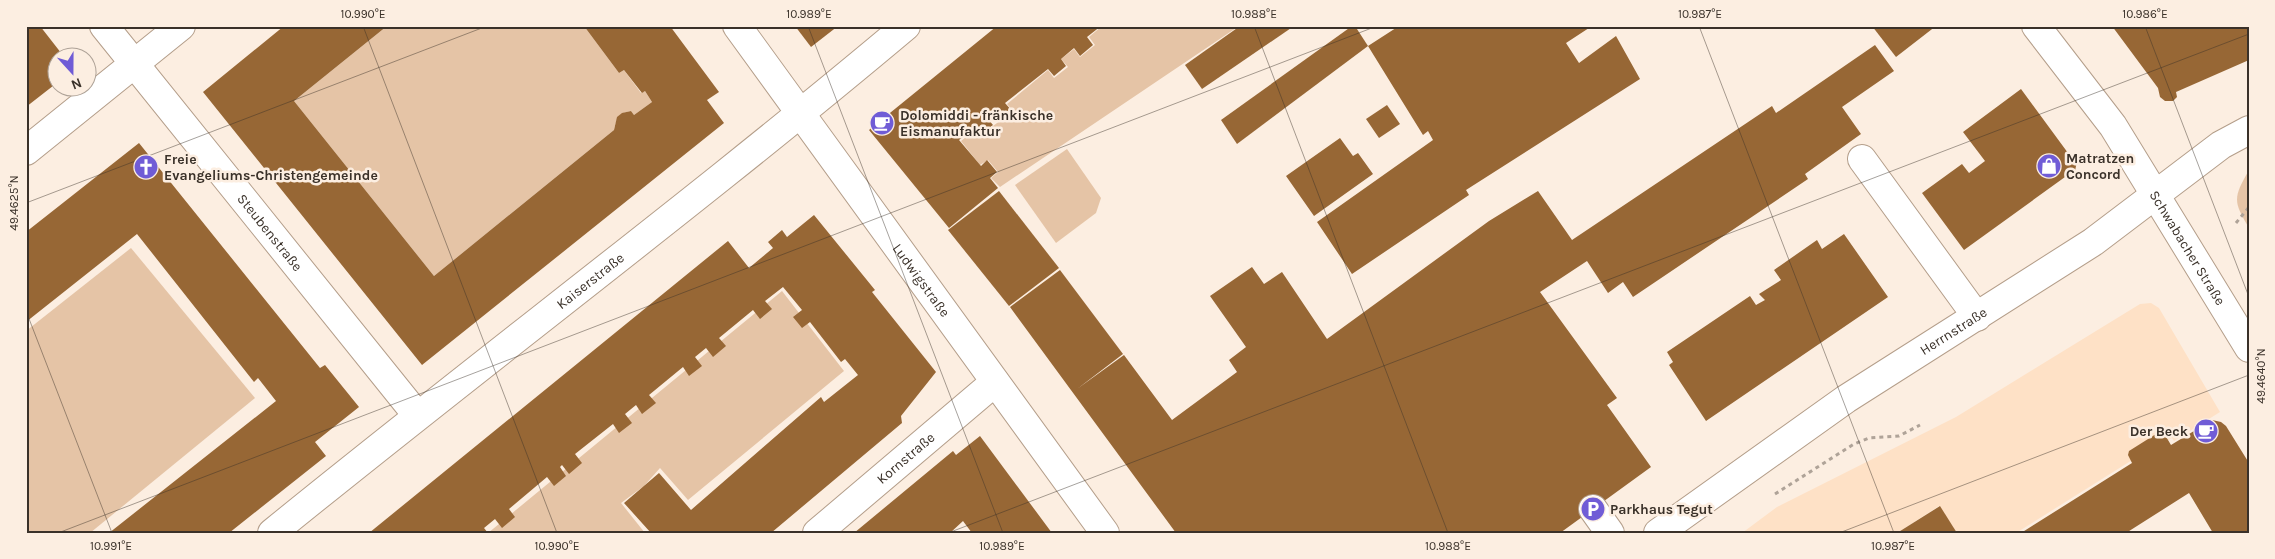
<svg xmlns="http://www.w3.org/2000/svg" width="2275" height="559" viewBox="0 0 2275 559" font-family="Karla,sans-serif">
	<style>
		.built { fill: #fee1c6 }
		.green { fill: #e5c4a6 }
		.building { fill: #976735 }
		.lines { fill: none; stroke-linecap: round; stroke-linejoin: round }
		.minor-casing { stroke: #b49e8a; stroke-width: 30 }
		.major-casing { stroke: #b49e8a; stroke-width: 30 }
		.path { stroke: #afa398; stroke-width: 3; stroke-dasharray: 4 4; stroke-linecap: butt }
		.minor { stroke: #fff; stroke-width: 28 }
		.major { stroke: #fff; stroke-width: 28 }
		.ticks { fill: none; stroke: #3a3129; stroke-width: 1; stroke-opacity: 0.45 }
		.labels { text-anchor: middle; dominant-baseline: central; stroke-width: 5; stroke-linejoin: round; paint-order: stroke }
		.poi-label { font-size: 14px; font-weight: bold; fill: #3a3129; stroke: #fceee1; text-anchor: start }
		.street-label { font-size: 14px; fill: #3a3129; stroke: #fceee1 }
		.neatline { fill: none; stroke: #3a3129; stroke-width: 2 }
		.ticks-label { font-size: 12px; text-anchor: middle; fill: #3a3129 }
	</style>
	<rect width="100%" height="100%" fill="#fceee1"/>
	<!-- built -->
	<path class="built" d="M 2151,303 L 2159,308 L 2220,412 L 2174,441 L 2172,438 L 2129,462 L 2016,533 L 1957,533 L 1939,506 L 1897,533 L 1742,533 L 1777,507 L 1956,417 L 2140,304 Z"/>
	<!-- green -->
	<g class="green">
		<path d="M 387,26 L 584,26 L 619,73 L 624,70 L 641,93 L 645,91 L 652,102 L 634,115 L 631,111 C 618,113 617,118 614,130 L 434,276 L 294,101 Z"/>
		<path d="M 1102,26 L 1239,26 L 1000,187 L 991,178 L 998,172 L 988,160 L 980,165 L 961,141 L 976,129 L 981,135 L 1013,111 L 1007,104 L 1048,70 L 1054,78 L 1068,67 L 1061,59 L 1074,49 L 1080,57 L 1095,45 L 1089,37 Z"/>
		<path d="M 1067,149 L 1101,198 L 1096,213 L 1056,243 L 1015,185 Z"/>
		<path d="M 2249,170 L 2249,228 C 2233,201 2233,198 2249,170 Z"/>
		<path d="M 131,248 L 255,398 L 90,533 L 26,533 L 26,331 Z"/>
		<path d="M 782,291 L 844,371 L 688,500 L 660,468 L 644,486 L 621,503 L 645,533 L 488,533 Z"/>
	</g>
	<!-- building -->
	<g class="building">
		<path d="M 26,26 L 40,26 L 65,58 L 58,58 L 58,82 L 26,107 Z"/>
		<path d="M 284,26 L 387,26 L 294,101 L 434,276 L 614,130 L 617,117 L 622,113 L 631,111 L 634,115 L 652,102 L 645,91 L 642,93 L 624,70 L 619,73 L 584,26 L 670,26 L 719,92 L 707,100 L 724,123 L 422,365 L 203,92 Z"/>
		<path d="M 795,26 L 838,26 L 811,47 Z"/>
		<path d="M 997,26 L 1101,26 L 1087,37 L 1093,45 L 1080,56 L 1074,48 L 1061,59 L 1066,66 L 1054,76 L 1048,69 L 1005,103 L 1012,111 L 1000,121 L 994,113 L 987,118 L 993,125 L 981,134 L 976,127 L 959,140 L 981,166 L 987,160 L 997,172 L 990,178 L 998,188 L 949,228 L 869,130 Z"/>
		<path d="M 1240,26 L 1294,26 L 1202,89 L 1185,65 Z"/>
		<path d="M 1352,26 L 1355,26 L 1368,46 L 1237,144 L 1221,120 Z"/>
		<path d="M 1399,26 L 1592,26 L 1566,43 L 1579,63 L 1616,36 L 1640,79 L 1466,190 L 1469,195 L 1352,274 L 1317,222 L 1433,140 L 1428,131 L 1423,135 L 1368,46 Z"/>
		<path d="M 1872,26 L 1936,26 L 1896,57 Z"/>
		<path d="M 2112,26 L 2190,26 L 2192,29 L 2199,26 L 2249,26 L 2249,60 L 2176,92 L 2177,97 L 2173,101 L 2165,101 L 2160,97 L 2158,88 Z"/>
		<path d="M 1875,45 L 1894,71 L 1842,107 L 1861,134 L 1805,174 L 1808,179 L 1633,297 L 1623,282 L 1608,293 L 1587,261 L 1540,292 L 1617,398 L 1607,405 L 1651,467 L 1560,533 L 1176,533 L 1010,307 L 1060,270 L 1123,354 L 1077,389 L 1124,355 L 1172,420 L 1237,372 L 1229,360 L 1246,347 L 1210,296 L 1252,267 L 1264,284 L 1282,272 L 1327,339 L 1489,221 L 1538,191 L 1572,240 L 1772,106 L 1776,113 Z"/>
		<path d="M 2021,89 L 2068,153 L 2077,161 L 2075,171 L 2065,177 L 1964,250 L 1922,193 L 1962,164 L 1969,173 L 1985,161 L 1963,132 Z"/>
		<path d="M 1387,105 L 1400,124 L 1379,138 L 1366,119 Z"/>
		<path d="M 1340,138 L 1353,156 L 1358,153 L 1373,174 L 1314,216 L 1286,176 Z"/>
		<path d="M 139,143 L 320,368 L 325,365 L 359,407 L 315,442 L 326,456 L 229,533 L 109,533 L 276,401 L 258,378 L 254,382 L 137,234 L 26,322 L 26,232 Z"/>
		<path d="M 999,191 L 1059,268 L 1009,306 L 948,230 Z"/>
		<path d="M 814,215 L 875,290 L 872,292 L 936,372 L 901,416 L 902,423 L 771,533 L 651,533 L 624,503 L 659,473 L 691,510 L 821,397 L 824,402 L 858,375 L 845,359 L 841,362 L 810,322 L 802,328 L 793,317 L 802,310 L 783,287 L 765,301 L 772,309 L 760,319 L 753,310 L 719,338 L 726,346 L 713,357 L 706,348 L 695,357 L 702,366 L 689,376 L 683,367 L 649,395 L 656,403 L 642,414 L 636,405 L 625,414 L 632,423 L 619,433 L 613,424 L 575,454 L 582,463 L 569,474 L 562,465 L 560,467 L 566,476 L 554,486 L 547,477 L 509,509 L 515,517 L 502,528 L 495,519 L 484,528 L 488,533 L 369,533 L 728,241 L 749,268 L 773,248 L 768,242 L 782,230 L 787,237 Z"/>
		<path d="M 1844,234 L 1888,297 L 1706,421 L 1669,365 L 1673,362 L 1667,352 L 1750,296 L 1756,305 L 1765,300 L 1759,294 L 1781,280 L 1774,270 L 1817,240 L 1822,249 Z"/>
		<path d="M 2212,420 L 2221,422 L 2226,426 L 2249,463 L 2249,533 L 2213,533 L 2189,493 L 2126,533 L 2021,533 L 2132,463 L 2128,455 L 2129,451 L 2156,434 L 2165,435 L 2171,445 Z"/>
		<path d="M 980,436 L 1052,533 L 972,533 L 963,521 L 950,533 L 854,533 L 953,451 L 956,455 Z"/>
		<path d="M 1940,506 L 1957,533 L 1897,533 Z"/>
	</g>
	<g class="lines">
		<defs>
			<g id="minor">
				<path id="s1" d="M 104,26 L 417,415"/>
				<path id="s2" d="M 737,26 L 1105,533"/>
				<path d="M 26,151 L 181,26"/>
				<path d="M 1862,159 L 1977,317"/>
				<path d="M 1593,509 L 1610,533"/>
				<path id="s3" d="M 272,533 C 482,362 699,200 906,26"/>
				<path id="s4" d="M 817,533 L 995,382"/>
				<path id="s5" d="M 1658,533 L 1846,399 L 2093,242 L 2221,145 L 2249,130"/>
			</g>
			<g id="major">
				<path id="s6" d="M 2036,26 L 2113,126 L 2249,348"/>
			</g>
		</defs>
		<!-- minor casing -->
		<use href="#minor" class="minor-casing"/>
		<!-- major casing -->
		<use href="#major" class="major-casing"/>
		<!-- path -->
		<g class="path">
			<path d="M 2236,223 L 2249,207"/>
			<path d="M 1775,494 L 1854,444 L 1869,438 L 1899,436 L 1920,425"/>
		</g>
		<!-- minor -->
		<use href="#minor" class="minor"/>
		<!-- major -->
		<use href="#major" class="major"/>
	</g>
	<!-- ticks -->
	<path class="ticks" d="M 363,26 L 557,533M 808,26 L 1003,533M 1254,26 L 1448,533M 1699,26 L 1894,533M 2145,26 L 2249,297M 26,203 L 487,26M 26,311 L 112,533M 58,533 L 1377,26M 948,533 L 2249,34M 1839,533 L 2249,375"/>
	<!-- icons -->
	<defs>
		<symbol id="cafe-disc" viewBox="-11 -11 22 22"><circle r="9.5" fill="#705cd6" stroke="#fceee1"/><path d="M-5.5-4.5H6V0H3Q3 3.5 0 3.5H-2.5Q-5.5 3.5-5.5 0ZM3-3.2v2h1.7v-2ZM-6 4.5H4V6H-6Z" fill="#fff"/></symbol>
		<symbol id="shop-disc" viewBox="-11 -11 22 22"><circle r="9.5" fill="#705cd6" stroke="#fceee1"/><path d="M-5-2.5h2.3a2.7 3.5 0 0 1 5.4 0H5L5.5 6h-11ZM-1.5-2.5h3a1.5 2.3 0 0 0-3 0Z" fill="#fff"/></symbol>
		<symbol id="church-disc" viewBox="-11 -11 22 22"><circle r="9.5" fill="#705cd6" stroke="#fceee1"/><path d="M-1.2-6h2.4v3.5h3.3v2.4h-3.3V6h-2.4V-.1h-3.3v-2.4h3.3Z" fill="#fff"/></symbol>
		<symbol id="parking-disc" viewBox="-11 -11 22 22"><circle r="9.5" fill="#705cd6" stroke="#fceee1"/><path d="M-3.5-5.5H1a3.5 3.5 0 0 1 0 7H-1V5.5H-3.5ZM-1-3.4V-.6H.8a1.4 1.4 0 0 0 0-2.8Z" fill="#fff"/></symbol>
	</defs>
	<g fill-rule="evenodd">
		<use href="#cafe-disc" x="868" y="109" width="28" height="28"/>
		<use href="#shop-disc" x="2035" y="152" width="28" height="28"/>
		<use href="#church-disc" x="132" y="153" width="28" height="28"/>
		<use href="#cafe-disc" x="2192" y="417" width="28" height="28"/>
		<use href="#parking-disc" x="1579" y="495" width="28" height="28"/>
	</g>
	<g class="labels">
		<!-- poi labels -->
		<g class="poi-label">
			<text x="900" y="115">Dolomiddi - fränkische<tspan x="900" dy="16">Eismanufaktur</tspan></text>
			<text x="2066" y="158">Matratzen<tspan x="2066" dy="16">Concord</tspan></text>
			<text x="164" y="159">Freie<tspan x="164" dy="16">Evangeliums-Christengemeinde</tspan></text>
			<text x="2188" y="431" text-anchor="end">Der Beck</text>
			<text x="1610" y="509">Parkhaus Tegut</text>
		</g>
		<!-- street labels -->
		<g class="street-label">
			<text stroke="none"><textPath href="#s1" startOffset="265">Steubenstraße</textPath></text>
			<text stroke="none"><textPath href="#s6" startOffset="269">Schwabacher Straße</textPath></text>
			<text stroke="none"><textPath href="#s2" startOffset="314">Ludwigstraße</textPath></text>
			<text stroke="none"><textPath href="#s3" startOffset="406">Kaiserstraße</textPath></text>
			<text stroke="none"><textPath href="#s5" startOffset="358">Herrnstraße</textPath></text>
			<text stroke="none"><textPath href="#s4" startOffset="116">Kornstraße</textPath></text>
		</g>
	</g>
	<!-- border -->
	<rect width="2275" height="559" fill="none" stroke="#fceee1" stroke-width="55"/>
	<!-- north arrow -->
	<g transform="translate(72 72) rotate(159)"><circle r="24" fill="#fceee1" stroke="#aea297"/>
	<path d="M0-4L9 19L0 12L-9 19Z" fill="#705cd6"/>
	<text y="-8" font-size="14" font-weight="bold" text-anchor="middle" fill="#3a3129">N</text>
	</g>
	<rect x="28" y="28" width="2220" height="504" class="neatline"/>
	<g class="ticks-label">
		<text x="363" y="18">10.990°E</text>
		<text x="809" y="18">10.989°E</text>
		<text x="1254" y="18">10.988°E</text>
		<text x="1700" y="18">10.987°E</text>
		<text x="2145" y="18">10.986°E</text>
		<text transform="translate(14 203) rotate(-90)" y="4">49.4625°N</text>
		<text transform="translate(2261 376) rotate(-90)" y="4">49.4640°N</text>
		<text x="111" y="550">10.991°E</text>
		<text x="557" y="550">10.990°E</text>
		<text x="1002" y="550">10.989°E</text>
		<text x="1448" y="550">10.988°E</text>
		<text x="1893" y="550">10.987°E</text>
	</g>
</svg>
